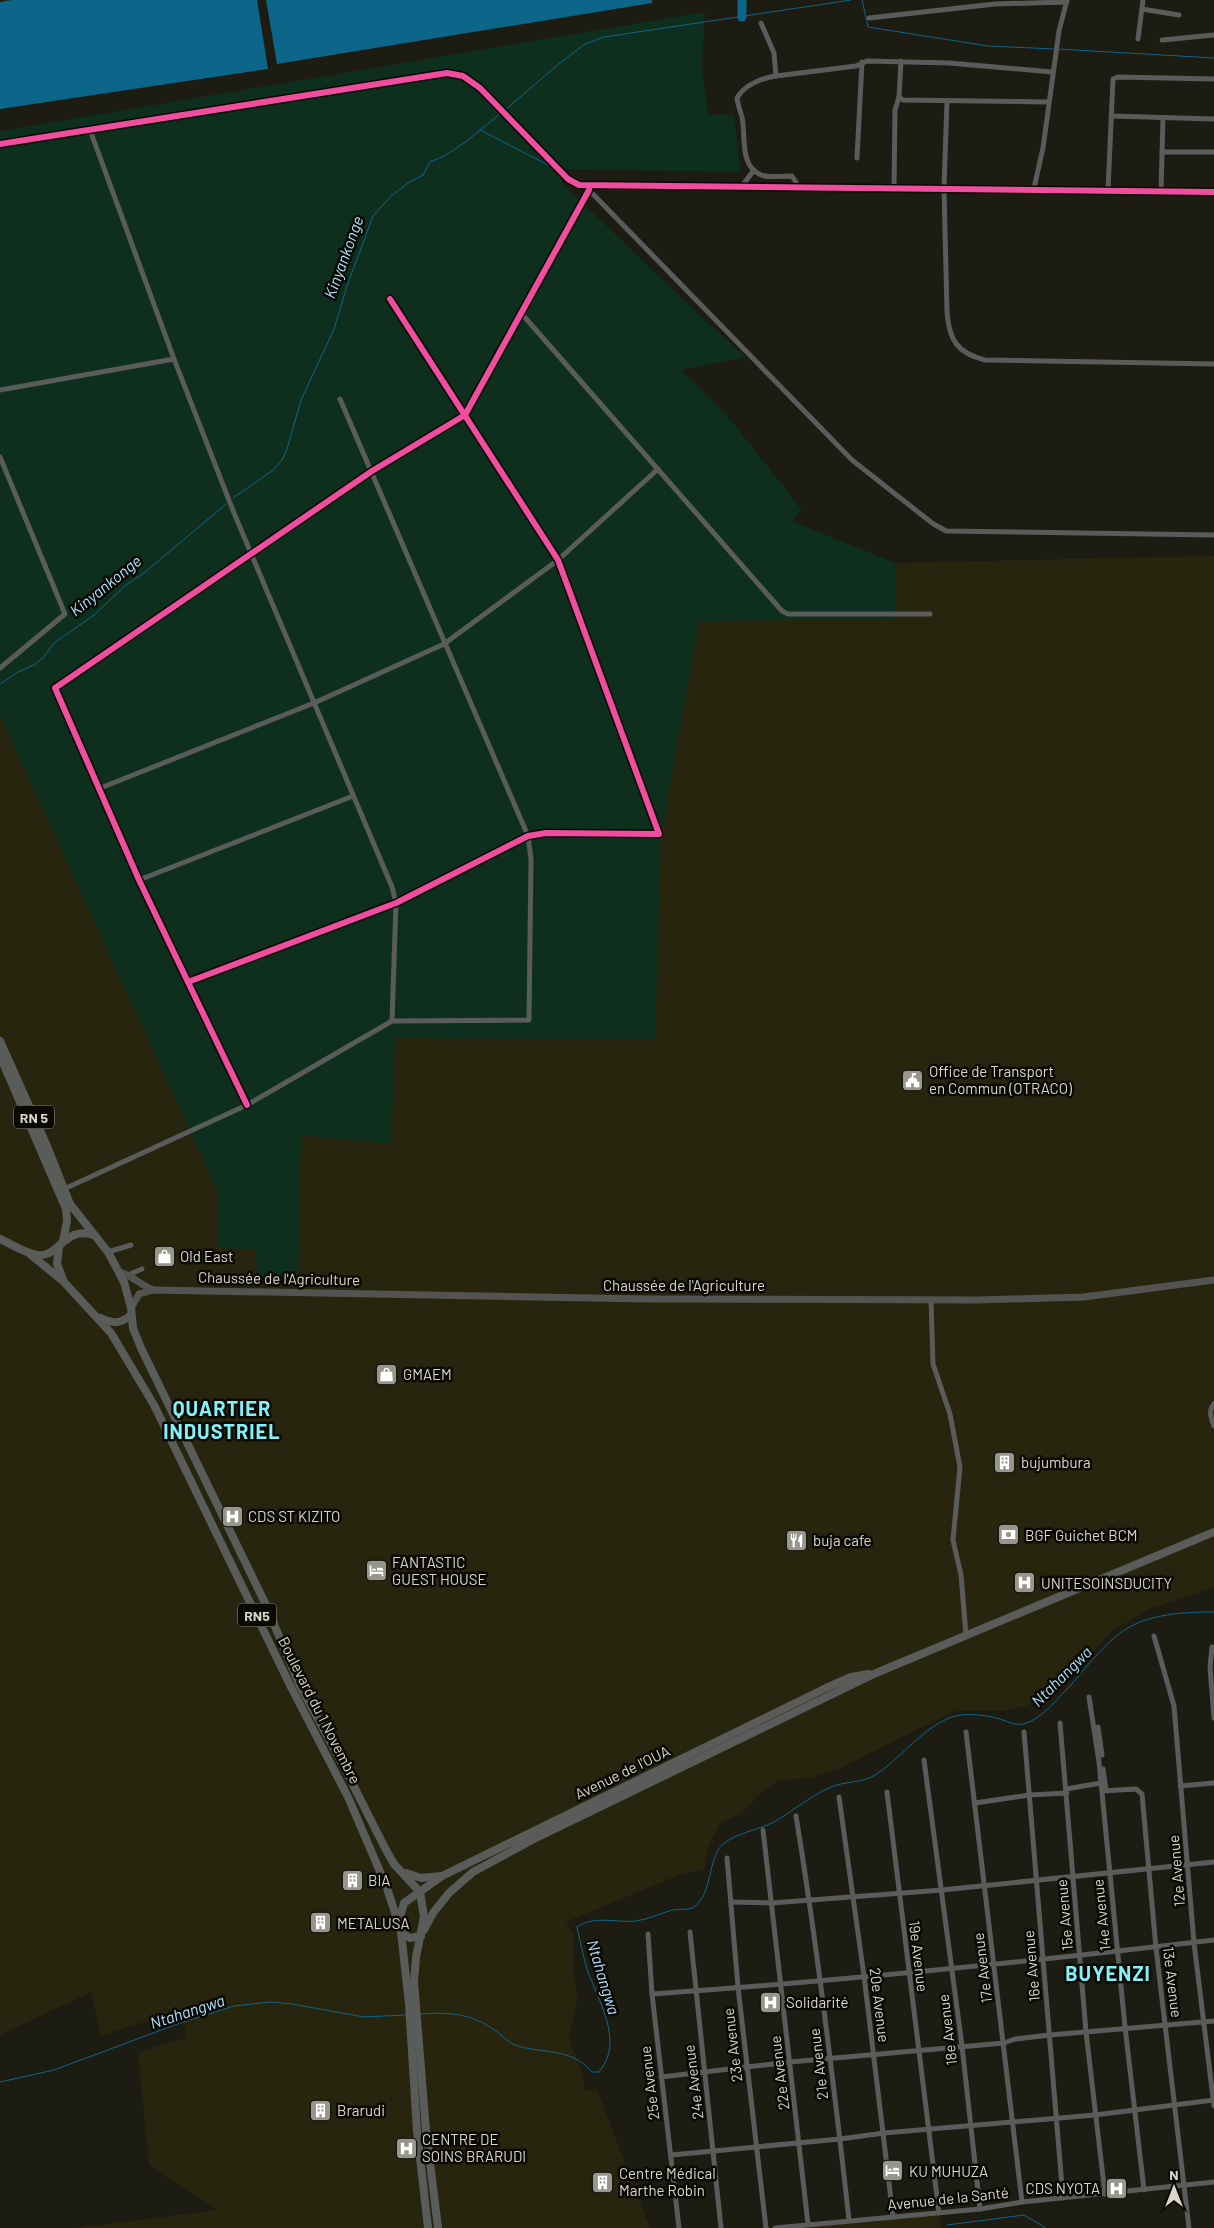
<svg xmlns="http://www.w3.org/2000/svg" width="1214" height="2228" viewBox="0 0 1214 2228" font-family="Barlow,sans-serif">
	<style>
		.built { fill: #28250e }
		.green { fill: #0e2f1e }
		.water { fill: #0c6689 }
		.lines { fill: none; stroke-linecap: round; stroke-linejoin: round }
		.stream { stroke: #0c6689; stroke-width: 1 }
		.river { stroke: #0c6689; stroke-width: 9 }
		.street { stroke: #595c5b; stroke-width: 5 }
		.secondary { stroke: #535452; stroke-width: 7 }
		.primary { stroke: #595c59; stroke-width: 8 }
		.cycleway-casing { stroke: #0a0904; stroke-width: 9 }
		.cycleway { stroke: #ef4d9e; stroke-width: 6 }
		.labels { text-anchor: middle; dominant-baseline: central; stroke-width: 5; stroke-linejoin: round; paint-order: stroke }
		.shield { fill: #0a0904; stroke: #9b9990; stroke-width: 1 }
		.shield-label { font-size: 14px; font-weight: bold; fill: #d9d7cc }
		.poi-label { font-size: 15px; fill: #d9d7cc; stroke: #0a0904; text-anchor: start }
		.street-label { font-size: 15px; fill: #d9d7cc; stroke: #0a0904 }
		.water-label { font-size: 16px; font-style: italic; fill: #b0e0fc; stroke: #0a0904 }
		.district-label { font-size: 20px; font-weight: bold; letter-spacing: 1px; fill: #84f0f8; stroke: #0a0904 }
	</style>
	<rect width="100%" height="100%" fill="#1d1c12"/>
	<!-- built -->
	<g class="built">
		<path d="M 1214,556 L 1214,1587 L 1147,1610 L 1111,1632 L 1078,1668 L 1028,1705 L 1005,1711 L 954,1711 L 839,1769 L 813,1777 L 777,1781 L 760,1793 L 742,1813 L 720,1823 L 707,1849 L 705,1869 L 681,1874 L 566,1922 L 573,1933 L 574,1976 L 578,1998 L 569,2038 L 582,2072 L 585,2091 L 597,2090 L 650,2228 L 75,2228 L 218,2210 L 149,2165 L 138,2052 L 187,2038 L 182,2015 L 144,2022 L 101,2036 L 91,1992 L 0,2035 L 0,716 L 218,1192 L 218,1248 L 256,1249 L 257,1278 L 298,1281 L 301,1135 L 391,1144 L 395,1038 L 655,1040 L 661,836 L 699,621 L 896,619 L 895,563 Z"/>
		<path d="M 939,2211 L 941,2228 L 759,2228 L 893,2215 Z"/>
	</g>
	<!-- green -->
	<path class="green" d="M 705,12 L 702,65 L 708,114 L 734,115 L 741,172 L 563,169 L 562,183 L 708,323 L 746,357 L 681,370 L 730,419 L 802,510 L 792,521 L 895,563 L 896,619 L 699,621 L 661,836 L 655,1040 L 395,1038 L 391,1144 L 301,1135 L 298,1282 L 257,1282 L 256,1249 L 218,1248 L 218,1192 L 0,716 L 0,131 Z"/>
	<!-- water -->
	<g class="water">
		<path d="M 12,0 L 257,0 L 268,69 L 0,109 L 0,2 Z"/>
		<path d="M 266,0 L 652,0 L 652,3 L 277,64 Z"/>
	</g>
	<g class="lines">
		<!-- stream -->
		<g class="stream">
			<path d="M 862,0 L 868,27 L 988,46 L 1054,49"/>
			<path d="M 1058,49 L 1214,58"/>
			<path d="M 505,110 L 561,62 L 585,44 L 604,37 L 851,0"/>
			<path d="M 480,130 L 552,167"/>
			<path d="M 569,175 L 575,178"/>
			<path d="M 233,498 L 272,471 L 282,460 L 287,449 L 301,400 L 334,329 L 347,286 L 373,216 L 391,196 L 408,183 L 423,175 L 430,162 C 456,153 478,131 500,114"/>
			<path d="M 0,684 L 18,672 L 34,665 L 43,658 L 54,643 L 94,615 L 126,585 L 144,573 L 226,504"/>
			<path d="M 420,2014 C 447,2012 470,2013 493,2029 C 502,2034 507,2043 518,2046 C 534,2051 560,2051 574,2058 C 581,2061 587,2067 592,2072 L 599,2072 C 625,2041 598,2001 587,1969 C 583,1955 580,1941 577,1927 C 595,1915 616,1923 636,1921 C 650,1919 660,1913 673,1910 C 679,1909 687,1910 692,1908 C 713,1897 707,1858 723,1844 C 737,1833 757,1830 772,1823 C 792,1812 810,1796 831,1787 C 845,1781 863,1783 875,1775 C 903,1757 923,1726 955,1716 C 967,1713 984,1715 996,1718 C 1009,1721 1016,1728 1029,1722 C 1044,1716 1058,1698 1069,1687 C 1083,1671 1097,1653 1113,1639 C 1139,1614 1180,1612 1214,1612"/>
			<path d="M 0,2082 L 54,2070 L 180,2023 L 234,2006 L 270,2002 L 292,2004 L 364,2017 L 406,2015"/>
			<path d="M 947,2225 L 1024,2215 L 1046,2228"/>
		</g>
		<!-- river -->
		<path class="river" d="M 742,0 L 742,17"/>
		<!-- street -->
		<g class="street">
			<path d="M 1142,9 L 1179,15"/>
			<path d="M 869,18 L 995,4 L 1067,2"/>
			<path d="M 761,23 L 774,53 L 776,76 L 856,66 L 867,61 L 949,63 L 1052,72"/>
			<path d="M 1138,39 L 1143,0"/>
			<path d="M 1162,40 L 1214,35"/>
			<path d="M 901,61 L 899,97 L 903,100 L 1048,102"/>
			<path d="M 776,76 C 762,78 744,85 737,98 C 738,105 740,111 742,117 C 746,135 739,166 761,175 C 770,178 783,176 792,176 L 799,187"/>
			<path d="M 947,101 L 944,188 L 947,312 C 949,340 957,353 985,360 L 1214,364"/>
			<path d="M 1111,116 L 1214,119"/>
			<path d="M 90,130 L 174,359 L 234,513 L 392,887 L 396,903 L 392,1021"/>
			<path d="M 1162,152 L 1214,152"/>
			<path d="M 857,158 L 862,62"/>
			<path d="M 742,186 L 754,170"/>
			<path d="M 587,188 L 852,460 L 932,523 L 946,531 L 1214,535"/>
			<path d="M 1034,188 L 1043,148 L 1059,31 L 1067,0"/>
			<path d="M 894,189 L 895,110 L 899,97"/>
			<path d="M 1108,190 L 1113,79 L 1118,77 L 1214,79"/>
			<path d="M 1161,191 L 1163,118"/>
			<path d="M 521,313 L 782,611 L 788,614 L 930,614"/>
			<path d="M 0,390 L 174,359"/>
			<path d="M 0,457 L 65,614 L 0,668"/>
			<path d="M 98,789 L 314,703 L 444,644 L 558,560 L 658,469"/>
			<path d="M 139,880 L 353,796"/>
			<path d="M 188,982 L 396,903 L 528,836 L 546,833 L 659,834 L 558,560 L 390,299"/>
			<path d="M 247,1105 L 139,880 L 55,688 L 372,471 L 465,415 L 589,190"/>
			<path d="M 64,1189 L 247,1105 L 392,1021 L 529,1020 L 531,859 L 528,836 L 340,399"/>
			<path d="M 108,1252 L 131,1245"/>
			<path d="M 128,1275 L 142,1269"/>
			<path d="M 931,1300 L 933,1364 L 950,1414 L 960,1467 L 953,1540 L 961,1575 L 966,1635"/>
			<path d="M 1214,1404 C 1208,1411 1211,1417 1214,1426"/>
			<path d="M 1154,1636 L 1174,1706 L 1194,1943 L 1214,2106"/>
			<path d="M 1212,1647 L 1210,1667 L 1214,1718"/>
			<path d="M 1089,1697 L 1099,1762 L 1125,2027 L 1144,2190"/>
			<path d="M 1060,1723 L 1086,2032 L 1105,2194"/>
			<path d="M 1098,1727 L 1102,1755"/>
			<path d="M 966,1732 L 1022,2202"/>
			<path d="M 1024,1732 L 1063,2198"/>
			<path d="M 924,1760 L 962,2046 L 980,2209"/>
			<path d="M 1103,1769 L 1106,1790"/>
			<path d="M 1180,1786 L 1214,1783"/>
			<path d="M 1066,1789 L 1101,1783"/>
			<path d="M 1102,1791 L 1136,1789 L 1142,1794 L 1156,1948 L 1189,2228"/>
			<path d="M 887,1792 L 939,2213"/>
			<path d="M 839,1797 L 864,1976 L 893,2216"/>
			<path d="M 975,1803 L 1029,1795 L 1067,1793"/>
			<path d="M 796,1816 C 818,1950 834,2085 849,2220"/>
			<path d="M 763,1830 L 808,2224"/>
			<path d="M 727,1858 L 738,1987 L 766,2228"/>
			<path d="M 731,1902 L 772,1903 L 942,1890 L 1214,1862"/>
			<path d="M 690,1932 L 721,2228"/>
			<path d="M 648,1934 L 652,1994 L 679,2228"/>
			<path d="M 652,1994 C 839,1981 1027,1962 1214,1940"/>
			<path d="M 661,2077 L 790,2062 L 1004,2043 L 1015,2039 L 1050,2035 L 1214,2021"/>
			<path d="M 671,2155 L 840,2139 L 884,2133 L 1095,2115 L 1214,2100"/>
			<path d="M 775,2228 L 980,2209 L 1022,2202 L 1214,2182"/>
		</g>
		<!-- secondary -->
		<g class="secondary">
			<path d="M 0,144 L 447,73 L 463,76 L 480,88 L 568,179 L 579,185 L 1214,192"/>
			<path d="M 120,1272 C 132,1276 141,1285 153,1290"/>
			<path d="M 131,1308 L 139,1294 L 153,1290 L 647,1299 L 978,1300 L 1084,1297 L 1214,1280"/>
		</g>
		<!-- primary -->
		<g class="primary">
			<path d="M 0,1041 L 47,1146 L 70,1204 L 108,1252 L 124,1282 L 131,1308 L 133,1328 L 141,1348 L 266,1605 L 299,1684 L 344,1767 L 386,1850 L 394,1864 L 420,1892 L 424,1917 L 416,1957 L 414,1982 L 426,2130 L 438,2228"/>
			<path d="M 0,1056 L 66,1209 L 67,1221 L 63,1241"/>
			<path d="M 0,1239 C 11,1244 25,1253 37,1255 C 60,1258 64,1225 94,1235"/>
			<path d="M 59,1246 L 57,1264 L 64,1282 L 111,1333 L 154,1405 L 291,1687 L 348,1797 L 387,1888 L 401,1932 L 409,2004 L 417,2131 L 428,2228"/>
			<path d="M 31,1255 L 63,1281"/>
			<path d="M 101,1318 C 113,1324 120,1324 131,1315"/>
			<path d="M 406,1873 L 421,1878 L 442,1876"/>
			<path d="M 399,1921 L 404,1903 L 442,1876 L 826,1688 L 851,1677 L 869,1674"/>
			<path d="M 424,1930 L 433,1913 L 449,1893 L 473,1872 L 534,1839 L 876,1673 L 1214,1532"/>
			<path d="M 401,1932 L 410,1938 L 421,1936"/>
		</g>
		<defs>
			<g id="cycleway">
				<path d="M 0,144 L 447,73 L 463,76 L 480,88 L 568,179 L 579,185 L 1214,192"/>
				<path d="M 188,982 L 396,903 L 528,836 L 546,833 L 659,834 L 558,560 L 390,299"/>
				<path d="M 247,1105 L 139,880 L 55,688 L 372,471 L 465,415 L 589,190"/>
			</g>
		</defs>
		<!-- cycleway casing -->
		<use href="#cycleway" class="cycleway-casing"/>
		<!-- cycleway -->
		<use href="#cycleway" class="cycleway"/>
	</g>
	<!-- icons -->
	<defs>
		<symbol id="civic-square" viewBox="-11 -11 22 22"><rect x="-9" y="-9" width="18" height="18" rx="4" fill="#97968b" stroke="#0a0904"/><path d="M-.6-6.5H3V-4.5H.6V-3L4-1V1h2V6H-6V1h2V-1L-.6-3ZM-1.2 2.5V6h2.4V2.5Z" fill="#fff"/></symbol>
		<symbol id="shop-square" viewBox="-11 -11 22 22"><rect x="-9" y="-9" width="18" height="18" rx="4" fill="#97968b" stroke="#0a0904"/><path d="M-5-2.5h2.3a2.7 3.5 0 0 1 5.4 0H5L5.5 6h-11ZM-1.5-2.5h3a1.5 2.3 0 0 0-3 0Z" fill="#fff"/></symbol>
		<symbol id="building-square" viewBox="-11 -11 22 22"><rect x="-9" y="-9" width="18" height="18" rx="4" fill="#97968b" stroke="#0a0904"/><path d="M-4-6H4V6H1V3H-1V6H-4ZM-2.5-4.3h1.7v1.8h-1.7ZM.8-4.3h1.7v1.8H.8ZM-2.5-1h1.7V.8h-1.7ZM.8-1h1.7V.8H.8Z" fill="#fff"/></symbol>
		<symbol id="hospital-square" viewBox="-11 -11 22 22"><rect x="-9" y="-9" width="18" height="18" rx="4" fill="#97968b" stroke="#0a0904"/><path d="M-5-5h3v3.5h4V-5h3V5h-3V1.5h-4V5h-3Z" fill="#fff"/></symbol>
		<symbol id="bank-square" viewBox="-11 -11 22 22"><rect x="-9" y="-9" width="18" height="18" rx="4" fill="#97968b" stroke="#0a0904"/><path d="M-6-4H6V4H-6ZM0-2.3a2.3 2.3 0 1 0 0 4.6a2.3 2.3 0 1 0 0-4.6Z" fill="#fff"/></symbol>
		<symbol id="restaurant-square" viewBox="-11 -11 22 22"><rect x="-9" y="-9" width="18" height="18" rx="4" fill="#97968b" stroke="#0a0904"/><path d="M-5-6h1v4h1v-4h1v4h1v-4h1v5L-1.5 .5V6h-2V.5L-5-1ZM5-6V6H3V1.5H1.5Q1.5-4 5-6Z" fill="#fff"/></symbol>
		<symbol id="hotel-square" viewBox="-11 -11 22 22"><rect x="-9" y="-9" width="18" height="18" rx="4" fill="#97968b" stroke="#0a0904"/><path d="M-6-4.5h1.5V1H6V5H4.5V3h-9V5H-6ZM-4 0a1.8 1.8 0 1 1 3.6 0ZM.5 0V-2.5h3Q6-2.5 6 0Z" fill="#fff"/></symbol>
	</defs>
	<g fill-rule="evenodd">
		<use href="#civic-square" x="900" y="1068" width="25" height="25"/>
		<use href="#shop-square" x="152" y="1244" width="25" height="25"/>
		<use href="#shop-square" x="374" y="1362" width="25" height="25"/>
		<use href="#building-square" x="992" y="1450" width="25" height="25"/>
		<use href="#hospital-square" x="220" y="1504" width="25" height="25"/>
		<use href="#bank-square" x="996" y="1522" width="25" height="25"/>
		<use href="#restaurant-square" x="784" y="1528" width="25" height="25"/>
		<use href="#hotel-square" x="364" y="1558" width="25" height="25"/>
		<use href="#hospital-square" x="1012" y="1570" width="25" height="25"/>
		<use href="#building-square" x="340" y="1868" width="25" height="25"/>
		<use href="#building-square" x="308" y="1910" width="25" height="25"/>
		<use href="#hospital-square" x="758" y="1990" width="25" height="25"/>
		<use href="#building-square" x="308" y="2098" width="25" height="25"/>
		<use href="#hospital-square" x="394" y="2136" width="25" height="25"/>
		<use href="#hotel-square" x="880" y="2158" width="25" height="25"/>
		<use href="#building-square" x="590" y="2170" width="25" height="25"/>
		<use href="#hospital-square" x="1104" y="2176" width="25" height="25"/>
	</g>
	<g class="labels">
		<!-- shield labels -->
		<g class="shield">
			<rect x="14" y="1105.5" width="40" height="23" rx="4"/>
			<rect x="238" y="1603.5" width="38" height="23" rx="4"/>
		</g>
		<g class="shield-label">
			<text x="34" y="1117">RN 5</text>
			<text x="257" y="1615">RN5</text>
		</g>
		<!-- poi labels -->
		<g class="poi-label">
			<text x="929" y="1071">Office de Transport<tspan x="929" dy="17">en Commun (OTRACO)</tspan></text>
			<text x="180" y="1256">Old East</text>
			<text x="403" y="1374">GMAEM</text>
			<text x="1021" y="1462">bujumbura</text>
			<text x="248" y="1516">CDS ST KIZITO</text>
			<text x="1025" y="1535">BGF Guichet BCM</text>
			<text x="813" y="1540">buja cafe</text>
			<text x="392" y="1562">FANTASTIC<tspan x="392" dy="17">GUEST HOUSE</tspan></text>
			<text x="1041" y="1583">UNITESOINSDUCITY</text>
			<text x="368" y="1880">BIA</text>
			<text x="337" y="1923">METALUSA</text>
			<text x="786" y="2002">Solidarité</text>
			<text x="337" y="2110">Brarudi</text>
			<text x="422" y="2139">CENTRE DE<tspan x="422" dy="17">SOINS BRARUDI</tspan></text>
			<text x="909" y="2171">KU MUHUZA</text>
			<text x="619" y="2173">Centre Médical<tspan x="619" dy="17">Marthe Robin</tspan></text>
			<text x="1100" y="2188" text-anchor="end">CDS NYOTA</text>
		</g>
		<!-- street labels -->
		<g class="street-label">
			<text transform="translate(279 1278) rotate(1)">Chaussée de l'Agriculture</text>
			<text x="684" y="1285">Chaussée de l'Agriculture</text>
			<text transform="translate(320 1710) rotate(63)">Boulevard du 1 Novembre</text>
			<text transform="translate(622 1772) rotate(-26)">Avenue de l'OUA</text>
			<text transform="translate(1176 1871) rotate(-95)">12e Avenue</text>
			<text transform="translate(1064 1915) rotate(-95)">15e Avenue</text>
			<text transform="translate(1101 1915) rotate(-96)">14e Avenue</text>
			<text transform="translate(919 1956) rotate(83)">19e Avenue</text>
			<text transform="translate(1031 1966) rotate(-95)">16e Avenue</text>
			<text transform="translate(982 1968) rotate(-97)">17e Avenue</text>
			<text transform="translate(1173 1982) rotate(83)">13e Avenue</text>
			<text transform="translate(880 2005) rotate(83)">20e Avenue</text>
			<text transform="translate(947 2030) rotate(-97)">18e Avenue</text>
			<text transform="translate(732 2045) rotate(-97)">23e Avenue</text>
			<text transform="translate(818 2064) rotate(-97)">21e Avenue</text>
			<text transform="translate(779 2073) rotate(-97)">22e Avenue</text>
			<text transform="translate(693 2082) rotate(-97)">24e Avenue</text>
			<text transform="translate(649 2083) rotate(-97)">25e Avenue</text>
			<text transform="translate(948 2198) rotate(-6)">Avenue de la Santé</text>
		</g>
		<!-- water labels -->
		<g class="water-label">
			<text transform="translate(343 257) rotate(-70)">Kinyankonge</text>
			<text transform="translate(105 585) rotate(-39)">Kinyankonge</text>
			<text transform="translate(1061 1676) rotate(-45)">Ntahangwa</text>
			<text transform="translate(604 1977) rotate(73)">Ntahangwa</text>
			<text transform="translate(187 2011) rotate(-18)">Ntahangwa</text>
		</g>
		<!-- district labels -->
		<g class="district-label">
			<text x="222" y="1408">QUARTIER<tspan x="222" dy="23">INDUSTRIEL</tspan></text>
			<text x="1108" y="1973">BUYENZI</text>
		</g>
	</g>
	<!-- north arrow -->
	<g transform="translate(1174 2188)" stroke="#0a0904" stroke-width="4" paint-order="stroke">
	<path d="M0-4L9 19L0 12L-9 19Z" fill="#d9d7cc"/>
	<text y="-8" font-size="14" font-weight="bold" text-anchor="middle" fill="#d9d7cc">N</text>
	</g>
</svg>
